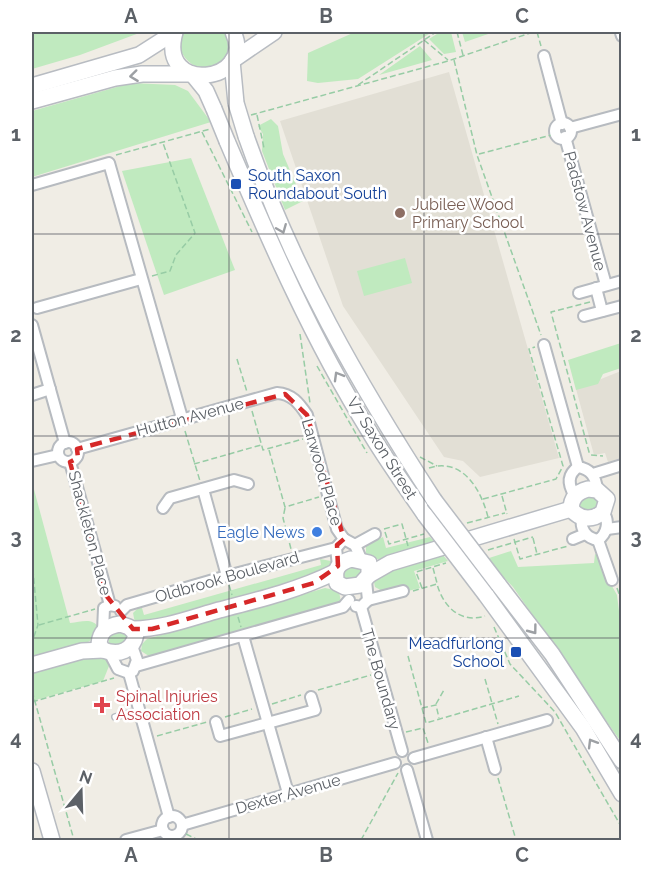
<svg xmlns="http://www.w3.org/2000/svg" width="653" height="872" viewBox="0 0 653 872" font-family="Raleway,sans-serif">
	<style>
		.education { fill: #e2dfd5 }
		.green { fill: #c0eabf }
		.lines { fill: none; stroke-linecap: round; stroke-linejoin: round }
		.lane-casing { stroke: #b7bbc0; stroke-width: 8 }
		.street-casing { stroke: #b7bbc0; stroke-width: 14 }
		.secondary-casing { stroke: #b8bcc2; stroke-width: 18 }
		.path { stroke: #97cca5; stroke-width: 1.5; stroke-dasharray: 6 3; stroke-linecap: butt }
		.lane { stroke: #fff; stroke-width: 5 }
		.street { stroke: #fff; stroke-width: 10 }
		.secondary { stroke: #fff; stroke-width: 15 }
		.secondary-bridge-casing { stroke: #b8bcc2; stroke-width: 18; stroke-linecap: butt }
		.secondary-bridge { stroke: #fff; stroke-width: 15 }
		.oneway { stroke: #9da0a4 }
		.marked { fill: none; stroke: #d62828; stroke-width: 4.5; stroke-dasharray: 12 8; stroke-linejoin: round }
		.grid { fill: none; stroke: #5c6167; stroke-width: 1.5; stroke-opacity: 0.55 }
		.transit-dot { fill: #1a4fb4; stroke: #fff; stroke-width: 2 }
		.education-dot { fill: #8d6e63; stroke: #fff; stroke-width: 2 }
		.shop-dot { fill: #3f7fe0; stroke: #fff; stroke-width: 2 }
		.health-dot { fill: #e0444e; stroke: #fff; stroke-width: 2 }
		.labels { text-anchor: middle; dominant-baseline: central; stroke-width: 5; stroke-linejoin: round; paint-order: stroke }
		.transit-label { font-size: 16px; fill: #164399; stroke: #fff; text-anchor: start }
		.education-label { font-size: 16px; fill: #785e54; stroke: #fff; text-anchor: start }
		.street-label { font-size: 16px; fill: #5c6167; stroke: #fff }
		.shop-label { font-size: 16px; fill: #366cbe; stroke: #fff; text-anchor: end }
		.health-label { font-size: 16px; fill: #be3a42; stroke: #fff; text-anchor: start }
		.neatline { fill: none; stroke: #5c6167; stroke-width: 2 }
		.grid-label { font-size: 20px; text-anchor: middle; font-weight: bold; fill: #5c6167 }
	</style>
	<rect width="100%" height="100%" fill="#f0ede5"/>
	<!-- education -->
	<g class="education">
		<path d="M 449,72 L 559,458 L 480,477 L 463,461 L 444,457 L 343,306 L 280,121 Z"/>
		<path d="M 621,371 L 621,458 L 608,462 L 605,453 L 594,455 L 576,389 Z"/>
	</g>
	<!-- green -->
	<g class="green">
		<path d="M 32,32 L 142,32 L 80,55 L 32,69 Z"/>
		<path d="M 183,32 L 227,32 C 237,71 195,83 180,49 Z"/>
		<path d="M 355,32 L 432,32 L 358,79 L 318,83 L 307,81 L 308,53 Z"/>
		<path d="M 440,32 L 451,32 L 456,52 L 444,54 L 429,39 Z"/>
		<path d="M 462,32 L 494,32 L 465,42 Z"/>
		<path d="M 420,46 L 432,60 L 379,75 Z"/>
		<path d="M 131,83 L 175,85 L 188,91 L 211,122 L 32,177 L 32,111 Z"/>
		<path d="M 271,119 L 278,126 L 283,154 L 303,201 L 285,210 L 262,151 L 263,134 L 258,126 Z"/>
		<path d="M 191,158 L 235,270 L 164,295 L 122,171 Z"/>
		<path d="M 405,258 L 412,283 L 364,296 L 357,271 Z"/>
		<path d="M 621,343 L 621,368 L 603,374 L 598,384 L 576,390 L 568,360 Z"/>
		<path d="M 32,482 L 70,623 C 82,622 92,617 99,628 L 98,635 L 81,647 L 32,661 Z"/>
		<path d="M 583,494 L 599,498 L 600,506 L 592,514 L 579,507 L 578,500 Z"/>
		<path d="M 383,537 L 386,548 L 430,537 L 437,545 L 381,560 L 366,556 L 366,545 Z"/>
		<path d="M 511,551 L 518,567 L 594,563 L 595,554 L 601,557 L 608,579 L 617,595 L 621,627 L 621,742 L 513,587 L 486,559 Z"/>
		<path d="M 442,554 L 448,561 L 414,571 L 420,588 L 408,591 L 407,586 L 384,592 L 375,587 L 374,582 L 379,574 Z"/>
		<path d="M 320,559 L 331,561 L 331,572 L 151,625 L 135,623 L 133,613 L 138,608 L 142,608 L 144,615 L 321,565 Z"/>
		<path d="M 349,564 L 366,570 L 350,584 L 339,574 Z"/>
		<path d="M 325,588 L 339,591 L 341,603 L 152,658 L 141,651 L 142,644 L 147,639 Z"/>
		<path d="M 131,629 L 128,648 L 108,644 L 111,632 Z"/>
		<path d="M 101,655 L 107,659 L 109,666 L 103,681 L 32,701 L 32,673 L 90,656 Z"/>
	</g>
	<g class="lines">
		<defs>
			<path id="lane" d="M 115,717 L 140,710"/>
			<g id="street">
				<path d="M 621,33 L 622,36"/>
				<path d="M 544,56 L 562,124"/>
				<circle cx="563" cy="131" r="8"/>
				<path d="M 570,128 L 622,114"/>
				<path d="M 565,137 L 606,285"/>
				<path d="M 32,185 L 109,163 L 182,418"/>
				<path d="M 596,288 L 602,311"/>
				<path d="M 579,293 L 622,281"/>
				<path d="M 37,308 L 141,279"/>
				<path d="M 584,316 L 622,306"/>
				<path d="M 32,325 L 65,443"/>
				<path d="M 544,345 L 578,467"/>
				<path d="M 32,395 L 50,389"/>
				<circle cx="68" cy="452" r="10"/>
				<path d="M 77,449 L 277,393 C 292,394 299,403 307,415 L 337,529 L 344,539"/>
				<path d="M 32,461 L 58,455"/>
				<path d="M 70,462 L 110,605"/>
				<path d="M 593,474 L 622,465"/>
				<path d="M 203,489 L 227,576"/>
				<path d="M 575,496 C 568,485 567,475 578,467 C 591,469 596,477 597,490"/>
				<path d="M 163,508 L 170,498 L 234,480 L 248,484"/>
				<path d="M 582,518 C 580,529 586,538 598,540 C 607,534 610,521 603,512"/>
				<path d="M 607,529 L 622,527"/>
				<path d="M 573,539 L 585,534"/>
				<path d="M 598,540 L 612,580"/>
				<path d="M 355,545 L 375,534"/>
				<path d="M 338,566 L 336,548 L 344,539 L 355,545 L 361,559"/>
				<path d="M 368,600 L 403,591"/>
				<path d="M 356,606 L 361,607 L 368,600 L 366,581"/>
				<path d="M 361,607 L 402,751"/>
				<path d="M 121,611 L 127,605 L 227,576 L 336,548"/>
				<path d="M 103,631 L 104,608 L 110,605 L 115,606"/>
				<path d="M 243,636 L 288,793"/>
				<path d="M 109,652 L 118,669 L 129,673 L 133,671 L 137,660 L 132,646"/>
				<path d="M 136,666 L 343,607 L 349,600"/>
				<path d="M 129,673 L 169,817"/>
				<path d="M 216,722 L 220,736 L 315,710 L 311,697"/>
				<path d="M 486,737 L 495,769"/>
				<path d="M 414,758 L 547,720"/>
				<path d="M 407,770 L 427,840"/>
				<circle cx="172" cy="826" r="10"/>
				<path d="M 182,825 L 395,763"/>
				<path d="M 126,840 L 163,830"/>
			</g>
			<g id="secondary">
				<path d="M 175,32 C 157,97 257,82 233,32"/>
				<path d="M 233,60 L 274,32"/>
				<path d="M 232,61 L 236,103"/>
				<path d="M 193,75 L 206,91 L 214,109"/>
				<path d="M 32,86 L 139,55 L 175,32"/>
				<path d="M 32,101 L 115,78 L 142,74 L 192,74"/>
				<path d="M 246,136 C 292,268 358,383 434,500"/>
				<path d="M 227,141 C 269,240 312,339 369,431 C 386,460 406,487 425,515"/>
				<path d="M 588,489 L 597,490 L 607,499 L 603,512 C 592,521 580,520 571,509 C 571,498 577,492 588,489 Z"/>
				<path d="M 351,559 L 369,563 L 369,575 L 360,585 L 345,587 L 337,583 C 333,570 338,563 351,559 Z"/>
				<path d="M 369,575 L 390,563 L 571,509"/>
				<path d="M 498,584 L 552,654 L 622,761"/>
				<path d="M 486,595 L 583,728 L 622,794"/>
				<path d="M 120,624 L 129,627 L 136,634 C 133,651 119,656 103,650 L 99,644 C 100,631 107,626 120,624 Z"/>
				<path d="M 133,629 C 163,629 191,618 219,610 C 258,600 299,590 335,572"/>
				<path d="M 32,665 L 82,651 L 103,650"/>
				<path d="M 32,771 L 52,840"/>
			</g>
		</defs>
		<!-- lane casing -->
		<use href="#lane" class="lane-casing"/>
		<!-- street casing -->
		<use href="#street" class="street-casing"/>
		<!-- secondary casing -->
		<use href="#secondary" class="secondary-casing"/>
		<!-- path -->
		<g class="path">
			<path d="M 457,32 L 463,55"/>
			<path d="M 537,32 L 541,46"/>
			<path d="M 424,40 L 448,60"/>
			<path d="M 454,60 L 477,155 L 541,335"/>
			<path d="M 358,85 L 436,32"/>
			<path d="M 251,115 L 448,61 L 533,32"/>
			<path d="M 257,115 L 264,148"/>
			<path d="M 202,132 L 252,232"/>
			<path d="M 479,154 L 555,134"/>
			<path d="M 116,155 L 210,129"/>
			<path d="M 152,276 L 170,271 L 176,255 L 195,233 L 163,143"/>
			<path d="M 590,302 L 551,312 L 589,452 L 591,455 L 603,456"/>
			<path d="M 300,334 L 310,403"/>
			<path d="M 237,359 L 247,392"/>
			<path d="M 317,366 L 367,453"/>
			<path d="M 252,411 L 263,450 L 303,439"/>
			<path d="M 185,431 L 200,481"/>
			<path d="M 269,450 L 285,507 L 319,497"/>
			<path d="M 420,457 L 437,466"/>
			<path d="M 194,464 L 261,445"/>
			<path d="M 429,468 C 463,457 481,490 488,517"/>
			<path d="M 502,496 L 507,514"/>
			<path d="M 483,499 L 556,479 L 563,466 L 529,349 L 535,347"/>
			<path d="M 285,508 L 283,518 L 291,549"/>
			<path d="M 467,523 L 505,513"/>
			<path d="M 384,529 L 402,524 L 408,546"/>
			<path d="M 385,532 L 389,544 L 424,534"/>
			<path d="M 533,538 L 537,554"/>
			<path d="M 514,539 L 520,559 L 568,546"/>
			<path d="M 488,550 L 533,537"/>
			<path d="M 32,560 L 38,625 L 32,642"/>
			<path d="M 433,568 L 437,583"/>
			<path d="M 229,585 L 232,595"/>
			<path d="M 422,588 L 416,572 L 446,563"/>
			<path d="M 617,588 L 622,602"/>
			<path d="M 413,591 L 437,584 C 443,606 460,624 485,616"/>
			<path d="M 238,617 L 241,627"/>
			<path d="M 39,625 L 95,609"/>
			<path d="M 494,627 L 510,664 L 555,712 L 622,828"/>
			<path d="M 408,656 L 426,723 L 519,696"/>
			<path d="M 485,679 L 498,724"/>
			<path d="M 318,690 L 371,675"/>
			<path d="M 32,691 L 74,840"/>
			<path d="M 32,702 L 114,678"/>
			<path d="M 272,704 L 301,695"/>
			<path d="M 436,704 L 444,690"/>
			<path d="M 422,708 L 436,705 L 439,718"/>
			<path d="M 225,717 L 252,709"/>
			<path d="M 406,732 L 423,728 L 428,743"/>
			<path d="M 157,736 L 207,722"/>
			<path d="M 498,778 L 516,840"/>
			<path d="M 186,834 L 198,840"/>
			<path d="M 361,840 L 398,773"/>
		</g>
		<!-- lane -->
		<use href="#lane" class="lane"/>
		<!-- street -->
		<use href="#street" class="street"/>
		<!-- secondary -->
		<use href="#secondary" class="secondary"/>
		<defs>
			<g id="secondary-bridge">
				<path d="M 236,103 L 246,136"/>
				<path d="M 214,109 L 227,141"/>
				<path d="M 434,500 L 498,584"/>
				<path d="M 425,515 L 486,595"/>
			</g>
		</defs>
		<!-- secondary-bridge casing -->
		<use href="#secondary-bridge" class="secondary-bridge-casing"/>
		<!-- secondary-bridge -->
		<use href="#secondary-bridge" class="secondary-bridge"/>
	</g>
	<!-- one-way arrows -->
	<defs><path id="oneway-chevron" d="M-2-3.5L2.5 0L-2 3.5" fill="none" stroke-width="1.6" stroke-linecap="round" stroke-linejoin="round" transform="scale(1.5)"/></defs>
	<g class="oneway">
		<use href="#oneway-chevron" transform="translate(134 76) rotate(173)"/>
		<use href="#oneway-chevron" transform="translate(282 229) rotate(68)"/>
		<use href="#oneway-chevron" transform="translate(338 376) rotate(-120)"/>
		<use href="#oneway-chevron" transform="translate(533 630) rotate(53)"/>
		<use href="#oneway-chevron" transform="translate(592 743) rotate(-121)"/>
	</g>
	<!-- marked area -->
	<path class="marked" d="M 285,394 L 307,415 L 344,539 L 337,545 L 338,566 L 314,583 L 152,629 L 133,629 L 105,594 L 70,462 L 78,458 L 77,449 Z"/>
	<!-- grid -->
	<path class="grid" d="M 229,32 L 229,840M 424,32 L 424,840M 32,234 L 622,234M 32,436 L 622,436M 32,638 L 622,638"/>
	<!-- markers -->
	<g class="transit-dot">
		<rect x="230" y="178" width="12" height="12" rx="3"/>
		<rect x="510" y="646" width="12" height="12" rx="3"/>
	</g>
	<circle class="education-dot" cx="400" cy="213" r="6"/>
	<circle class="shop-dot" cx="317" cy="532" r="6"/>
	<path class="health-dot" d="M99 696h6v6h6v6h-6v6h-6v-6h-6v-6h6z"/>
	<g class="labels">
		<!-- transit labels -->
		<g class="transit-label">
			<text x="248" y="175">South Saxon<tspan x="248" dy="18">Roundabout South</tspan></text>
			<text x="504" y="643" text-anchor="end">Meadfurlong<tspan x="504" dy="18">School</tspan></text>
		</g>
		<!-- education labels -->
		<g class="education-label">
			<text x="412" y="204">Jubilee Wood<tspan x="412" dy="18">Primary School</tspan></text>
		</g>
		<!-- street labels -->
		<g class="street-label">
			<text transform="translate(585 211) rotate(75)">Padstow Avenue</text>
			<text transform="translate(190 417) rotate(-15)">Hutton Avenue</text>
			<text transform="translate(382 448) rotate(58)">V7 Saxon Street</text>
			<text transform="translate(322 472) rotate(74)">Larwood Place</text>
			<text transform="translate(90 533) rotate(75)">Shackleton Place</text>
			<text transform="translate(227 577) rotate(-16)">Oldbrook Boulevard</text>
			<text transform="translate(381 679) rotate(74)">The Boundary</text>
			<text transform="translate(288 794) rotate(-16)">Dexter Avenue</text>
		</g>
		<!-- shop labels -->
		<g class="shop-label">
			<text x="305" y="532">Eagle News</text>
		</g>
		<!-- health labels -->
		<g class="health-label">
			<text x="116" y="696">Spinal Injuries<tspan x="116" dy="18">Association</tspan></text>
		</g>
	</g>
	<!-- border -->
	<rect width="653" height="872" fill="none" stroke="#ffffff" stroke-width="66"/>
	<!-- north arrow -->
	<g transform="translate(81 791) rotate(19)" stroke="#ffffff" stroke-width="4.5" paint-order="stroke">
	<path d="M0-4.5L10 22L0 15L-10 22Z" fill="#5c6167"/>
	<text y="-9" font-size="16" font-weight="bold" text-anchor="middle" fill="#5c6167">N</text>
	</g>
	<rect x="33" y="33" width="587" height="806" class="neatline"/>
	<g class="grid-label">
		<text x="131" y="23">A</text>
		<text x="326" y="23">B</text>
		<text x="522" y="23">C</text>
		<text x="16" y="141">1</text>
		<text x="636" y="141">1</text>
		<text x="16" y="342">2</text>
		<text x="636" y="342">2</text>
		<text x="16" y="544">3</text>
		<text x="636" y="544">3</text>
		<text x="16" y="745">4</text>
		<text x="636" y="745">4</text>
		<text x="131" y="862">A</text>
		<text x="326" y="862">B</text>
		<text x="522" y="862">C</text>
	</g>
</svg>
